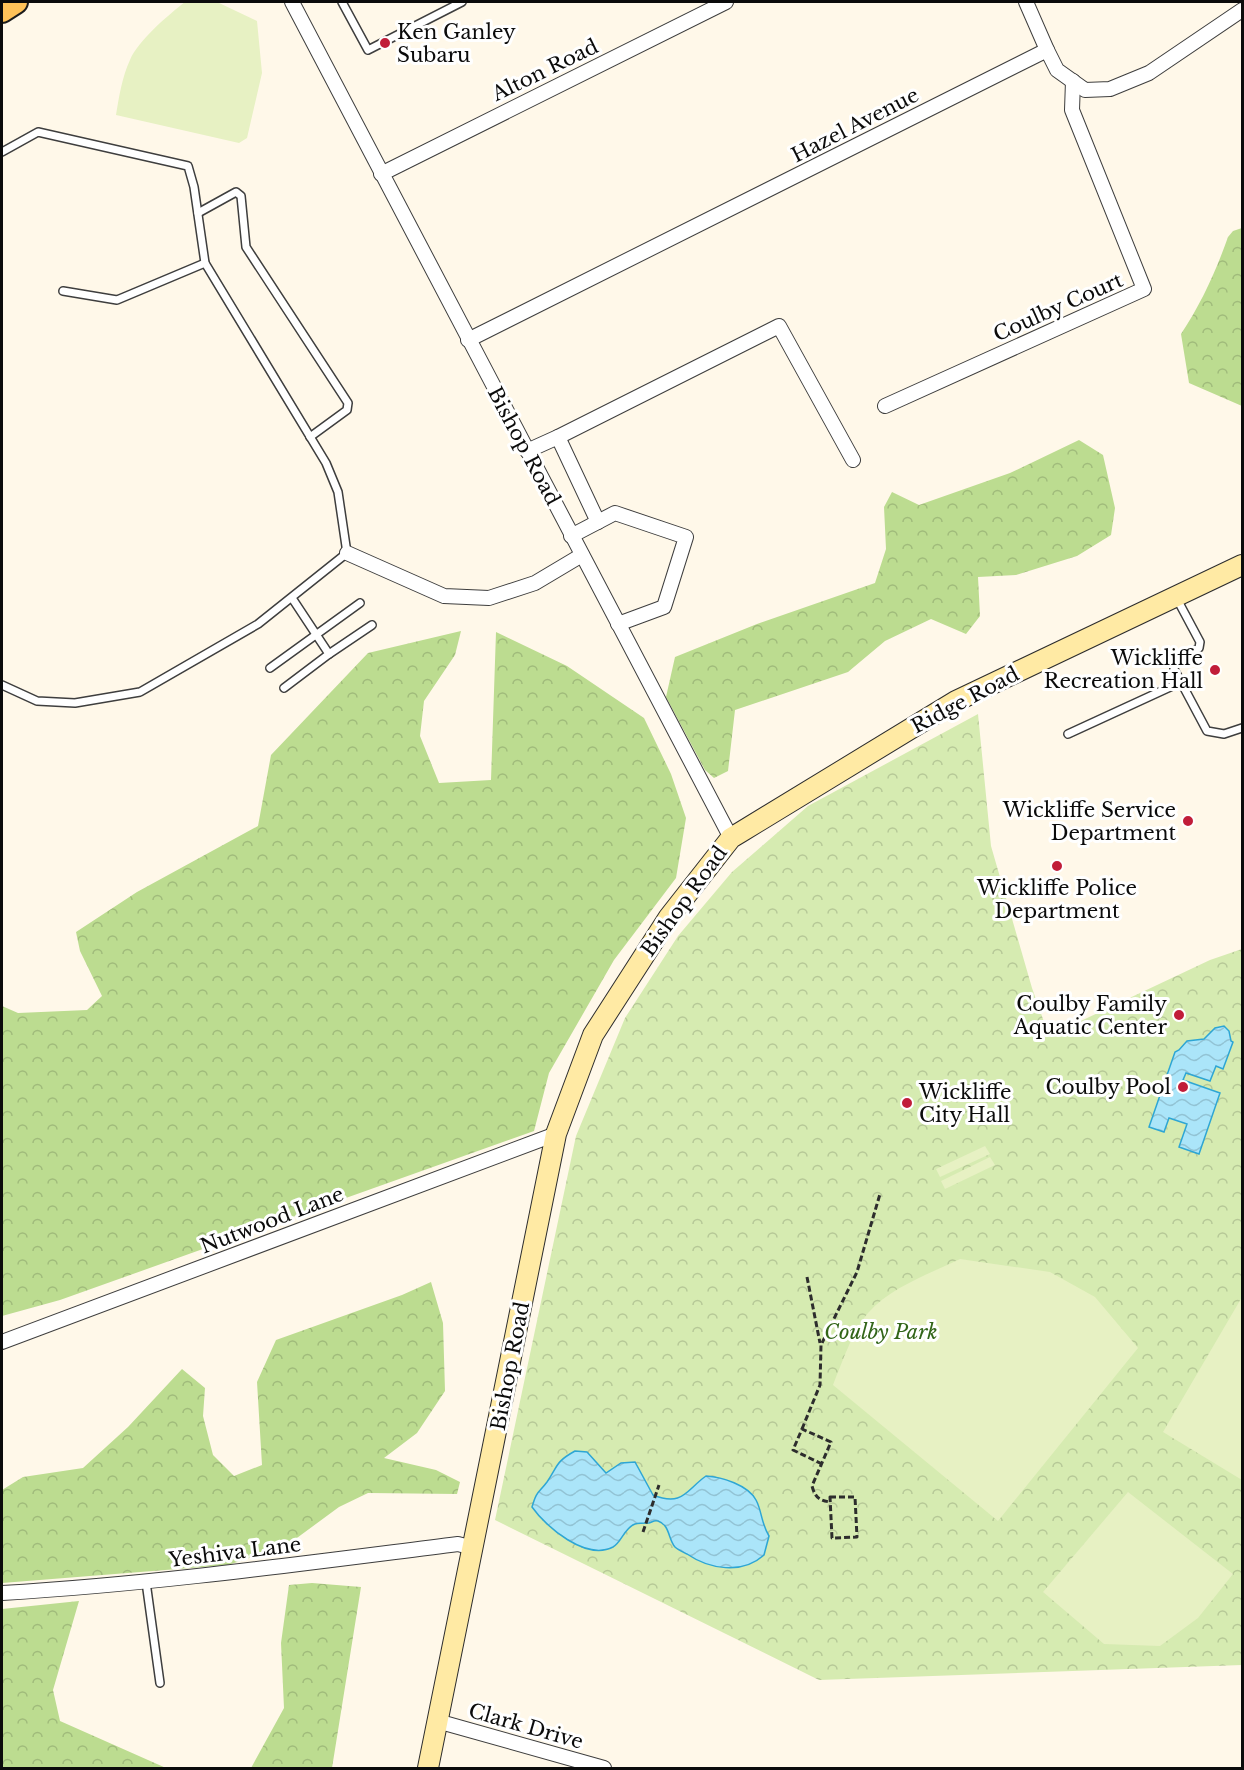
<svg xmlns="http://www.w3.org/2000/svg" width="1244" height="1770" viewBox="0 0 1244 1770" font-family="'Libre Baskerville',serif">
	<style>
		.forest { fill: url(#forest-crowns) }
		.park { fill: url(#park-crowns) }
		.pitch { fill: #e7f1c3 }
		.water { fill: url(#water-waves); stroke: #2ea6d4; stroke-width: 1.5 }
		.lines { fill: none; stroke-linecap: round; stroke-linejoin: round }
		.service-casing { stroke: #3e3e3e; stroke-width: 10 }
		.minor-casing { stroke: #3e3e3e; stroke-width: 16 }
		.secondary-casing { stroke: #2d2d2d; stroke-width: 22 }
		.primary-casing { stroke: #1c1c1c; stroke-width: 26 }
		.path { stroke: #2d2d2d; stroke-width: 3; stroke-dasharray: 6 3; stroke-linecap: butt }
		.service { stroke: #fff; stroke-width: 7 }
		.minor { stroke: #fff; stroke-width: 14 }
		.secondary { stroke: #ffeaa4; stroke-width: 20 }
		.primary { stroke: #ffc259; stroke-width: 22 }
		.poi-dot { fill: #c11d39; stroke: #fff; stroke-width: 2 }
		.labels { text-anchor: middle; dominant-baseline: central; stroke-width: 6; stroke-linejoin: round; paint-order: stroke }
		.poi-label { font-size: 20px; fill: #0b0b0b; stroke: #fff; text-anchor: end }
		.street-label { font-size: 20px; fill: #0b0b0b; stroke: #fff }
		.park-label { font-size: 20px; font-style: italic; fill: #326519; stroke: #fff }
	</style>
	<defs>
		<pattern id="forest-crowns" width="20" height="18" patternUnits="userSpaceOnUse" patternTransform="scale(1.5)"><rect width="20" height="18" fill="#bcdc90"/><path d="M2 6a3 3 0 1 1 6 0M12 15a3 3 0 1 1 6 0" fill="none" stroke="#a0bb7b"/></pattern>
		<pattern id="park-crowns" width="20" height="18" patternUnits="userSpaceOnUse" patternTransform="scale(1.5)"><rect width="20" height="18" fill="#d6ebb1"/><path d="M2 6a3 3 0 1 1 6 0M12 15a3 3 0 1 1 6 0" fill="none" stroke="#b6c897"/></pattern>
		<pattern id="water-waves" width="16" height="10" patternUnits="userSpaceOnUse" patternTransform="scale(1.5)"><rect width="16" height="10" fill="#abe5f9"/><path d="M0 5q4-4 8 0t8 0" fill="none" stroke="#92c3d4"/></pattern>
	</defs>
	<rect width="100%" height="100%" fill="#fff8e9"/>
	<!-- forest -->
	<g class="forest">
		<path d="M 1242,228 L 1242,406 L 1189,383 L 1181,334 C 1201,304 1216,271 1228,237 L 1233,231 Z"/>
		<path d="M 1079,440 L 1103,455 L 1115,508 L 1111,535 L 1077,556 L 1016,575 L 978,577 L 980,616 L 966,634 L 931,619 L 885,641 L 848,672 L 735,710 L 728,771 L 714,778 L 705,770 L 666,697 L 675,657 L 757,624 L 875,583 L 886,549 L 884,507 L 892,492 L 919,505 L 1010,473 Z"/>
		<path d="M 461,631 L 455,655 L 424,701 L 420,736 L 439,783 L 491,780 L 496,632 L 567,666 L 644,718 L 671,774 L 686,818 L 676,878 L 614,960 L 549,1073 L 534,1131 L 60,1300 L 2,1316 L 2,1006 L 18,1013 L 87,1010 L 102,996 L 80,951 L 76,932 L 137,892 L 258,826 L 271,755 L 368,653 Z"/>
		<path d="M 431,1282 L 443,1323 L 445,1391 L 417,1433 L 384,1458 L 436,1470 L 460,1482 L 457,1494 L 368,1493 L 339,1507 L 286,1546 L 228,1565 L 2,1583 L 2,1490 L 23,1477 L 83,1468 L 128,1427 L 182,1369 L 205,1388 L 203,1416 L 213,1455 L 234,1476 L 262,1465 L 257,1382 L 276,1340 L 402,1295 Z"/>
		<path d="M 312,1583 L 361,1587 L 332,1768 L 251,1768 L 284,1708 L 281,1643 L 289,1585 Z"/>
		<path d="M 79,1601 L 53,1690 L 60,1721 L 166,1768 L 2,1768 L 2,1609 Z"/>
	</g>
	<!-- park -->
	<path class="park" d="M 978,714 L 991,846 L 1032,988 L 1049,1036 L 1210,960 L 1242,949 L 1242,1665 L 819,1680 L 495,1520 L 576,1136 L 625,1018 L 678,936 L 732,872 L 808,806 Z"/>
	<!-- pitch -->
	<g class="pitch">
		<path d="M 185,2 L 217,2 L 257,21 L 262,73 L 247,138 L 239,143 L 116,115 C 119,97 122,77 130,60 C 138,41 168,15 185,2 Z"/>
		<path d="M 985,1146 L 990,1154 L 940,1177 L 936,1169 Z"/>
		<path d="M 990,1157 L 995,1165 L 945,1189 L 941,1181 Z"/>
		<path d="M 960,1259 L 1050,1272 L 1095,1297 L 1138,1348 L 998,1521 L 833,1385 C 842,1363 852,1332 868,1313 C 891,1287 929,1274 960,1259 Z"/>
		<path d="M 1242,1297 L 1242,1480 L 1163,1432 Z"/>
		<path d="M 1128,1492 L 1233,1574 L 1198,1618 L 1160,1646 L 1104,1644 L 1043,1592 Z"/>
	</g>
	<!-- water -->
	<g class="water">
		<path d="M 1224,1026 L 1229,1031 L 1231,1041 L 1233,1042 L 1223,1069 L 1216,1066 L 1210,1081 L 1186,1073 L 1183,1080 L 1220,1093 L 1199,1154 L 1179,1147 L 1187,1124 L 1169,1118 L 1164,1132 L 1149,1127 L 1175,1052 L 1179,1050 L 1187,1041 L 1204,1039 L 1215,1028 Z"/>
		<path d="M 575,1451 L 587,1452 L 606,1473 L 621,1463 L 635,1462 L 653,1495 C 683,1507 686,1490 706,1476 C 722,1477 748,1485 756,1500 C 762,1511 761,1523 769,1536 L 764,1555 C 742,1575 709,1569 687,1554 C 683,1552 678,1550 675,1547 C 668,1539 670,1525 658,1521 C 653,1520 653,1522 649,1523 C 644,1523 639,1523 635,1524 C 624,1528 622,1542 613,1547 C 586,1561 546,1527 532,1507 C 537,1490 538,1494 547,1482 C 558,1466 555,1462 575,1451 Z"/>
	</g>
	<g class="lines">
		<defs>
			<g id="service">
				<path d="M 342,2 L 368,50 L 462,2"/>
				<path d="M 2,152 L 38,132 L 188,166 L 194,187 L 205,263 L 326,463 L 338,492 L 347,553 L 258,624 L 140,692 L 75,703 L 37,701 L 2,685"/>
				<path d="M 198,213 L 236,192 L 241,196 L 246,247 L 348,403 L 347,410 L 310,437"/>
				<path d="M 63,291 L 117,300 L 205,263"/>
				<path d="M 1177,599 L 1200,642 L 1199,648 L 1175,662 L 1174,669 L 1207,731 L 1224,734 L 1242,728"/>
				<path d="M 329,654 L 372,625"/>
				<path d="M 270,668 L 360,603"/>
				<path d="M 284,688 L 329,654 L 292,598"/>
				<path d="M 1068,734 L 1181,682"/>
				<path d="M 146,1582 L 160,1683"/>
			</g>
			<g id="minor">
				<path d="M 292,2 L 731,838"/>
				<path d="M 1026,2 L 1047,50"/>
				<path d="M 381,174 L 726,2"/>
				<path d="M 468,340 L 1047,50 L 1057,70 L 1085,90 L 1110,89 L 1149,73 L 1242,10"/>
				<path d="M 885,406 L 1144,289 L 1072,110 L 1073,81"/>
				<path d="M 527,451 L 558,437"/>
				<path d="M 598,522 L 558,437 L 779,326 L 853,460"/>
				<path d="M 571,536 L 615,513 L 686,537 L 664,607 L 618,624"/>
				<path d="M 347,553 L 444,596 L 489,598 L 535,583 L 582,555"/>
				<path d="M 2,1342 L 556,1134"/>
				<path d="M 2,1593 C 154,1584 306,1563 458,1544 L 473,1548"/>
				<path d="M 437,1721 L 604,1768"/>
			</g>
			<path id="secondary" d="M 428,1768 L 556,1134 L 593,1035 L 669,917 L 731,838 L 741,832 L 956,701 L 1242,565"/>
			<path id="primary" d="M 2,11 L 16,2"/>
		</defs>
		<!-- service casing -->
		<use href="#service" class="service-casing"/>
		<!-- minor casing -->
		<use href="#minor" class="minor-casing"/>
		<!-- secondary casing -->
		<use href="#secondary" class="secondary-casing"/>
		<!-- primary casing -->
		<use href="#primary" class="primary-casing"/>
		<!-- path -->
		<g class="path">
			<path d="M 807,1277 L 820,1343"/>
			<path d="M 802,1429 L 820,1385 L 821,1345 L 857,1272 L 880,1194"/>
			<path d="M 822,1464 L 793,1450 L 802,1429 L 831,1442 L 812,1486 C 815,1497 819,1501 831,1502"/>
			<path d="M 830,1497 L 855,1497 L 857,1537 L 832,1538 Z"/>
			<path d="M 643,1532 L 659,1485"/>
		</g>
		<!-- service -->
		<use href="#service" class="service"/>
		<!-- minor -->
		<use href="#minor" class="minor"/>
		<!-- secondary -->
		<use href="#secondary" class="secondary"/>
		<!-- primary -->
		<use href="#primary" class="primary"/>
	</g>
	<!-- markers -->
	<g class="poi-dot">
		<circle cx="385" cy="43" r="6"/>
		<circle cx="1215" cy="670" r="6"/>
		<circle cx="1188" cy="821" r="6"/>
		<circle cx="1057" cy="866" r="6"/>
		<circle cx="1179" cy="1015" r="6"/>
		<circle cx="1183" cy="1087" r="6"/>
		<circle cx="907" cy="1103" r="6"/>
	</g>
	<g class="labels">
		<!-- poi labels -->
		<g class="poi-label">
			<text x="397" y="32" text-anchor="start">Ken Ganley<tspan x="397" dy="23">Subaru</tspan></text>
			<text x="1203" y="658">Wickliffe<tspan x="1203" dy="23">Recreation Hall</tspan></text>
			<text x="1176" y="810">Wickliffe Service<tspan x="1176" dy="23">Department</tspan></text>
			<text x="1057" y="888" text-anchor="middle">Wickliffe Police<tspan x="1057" dy="23">Department</tspan></text>
			<text x="1167" y="1004">Coulby Family<tspan x="1167" dy="23">Aquatic Center</tspan></text>
			<text x="1171" y="1087">Coulby Pool</text>
			<text x="919" y="1092" text-anchor="start">Wickliffe<tspan x="919" dy="23">City Hall</tspan></text>
		</g>
		<!-- street labels -->
		<g class="street-label">
			<text transform="translate(545 70) rotate(-26)">Alton Road</text>
			<text transform="translate(855 125) rotate(-27)">Hazel Avenue</text>
			<text transform="translate(1058 307) rotate(-24)">Coulby Court</text>
			<text transform="translate(524 446) rotate(62)">Bishop Road</text>
			<text transform="translate(965 700) rotate(-28)">Ridge Road</text>
			<text transform="translate(684 901) rotate(-54)">Bishop Road</text>
			<text transform="translate(272 1220) rotate(-21)">Nutwood Lane</text>
			<text transform="translate(510 1366) rotate(-79)">Bishop Road</text>
			<text transform="translate(235 1552) rotate(-7)">Yeshiva Lane</text>
			<text transform="translate(526 1726) rotate(16)">Clark Drive</text>
		</g>
		<!-- park labels -->
		<g class="park-label">
			<text x="881" y="1332">Coulby Park</text>
		</g>
	</g>
	<!-- border -->
	<rect width="1244" height="1770" fill="none" stroke="#0b0b0b" stroke-width="6"/>
</svg>
